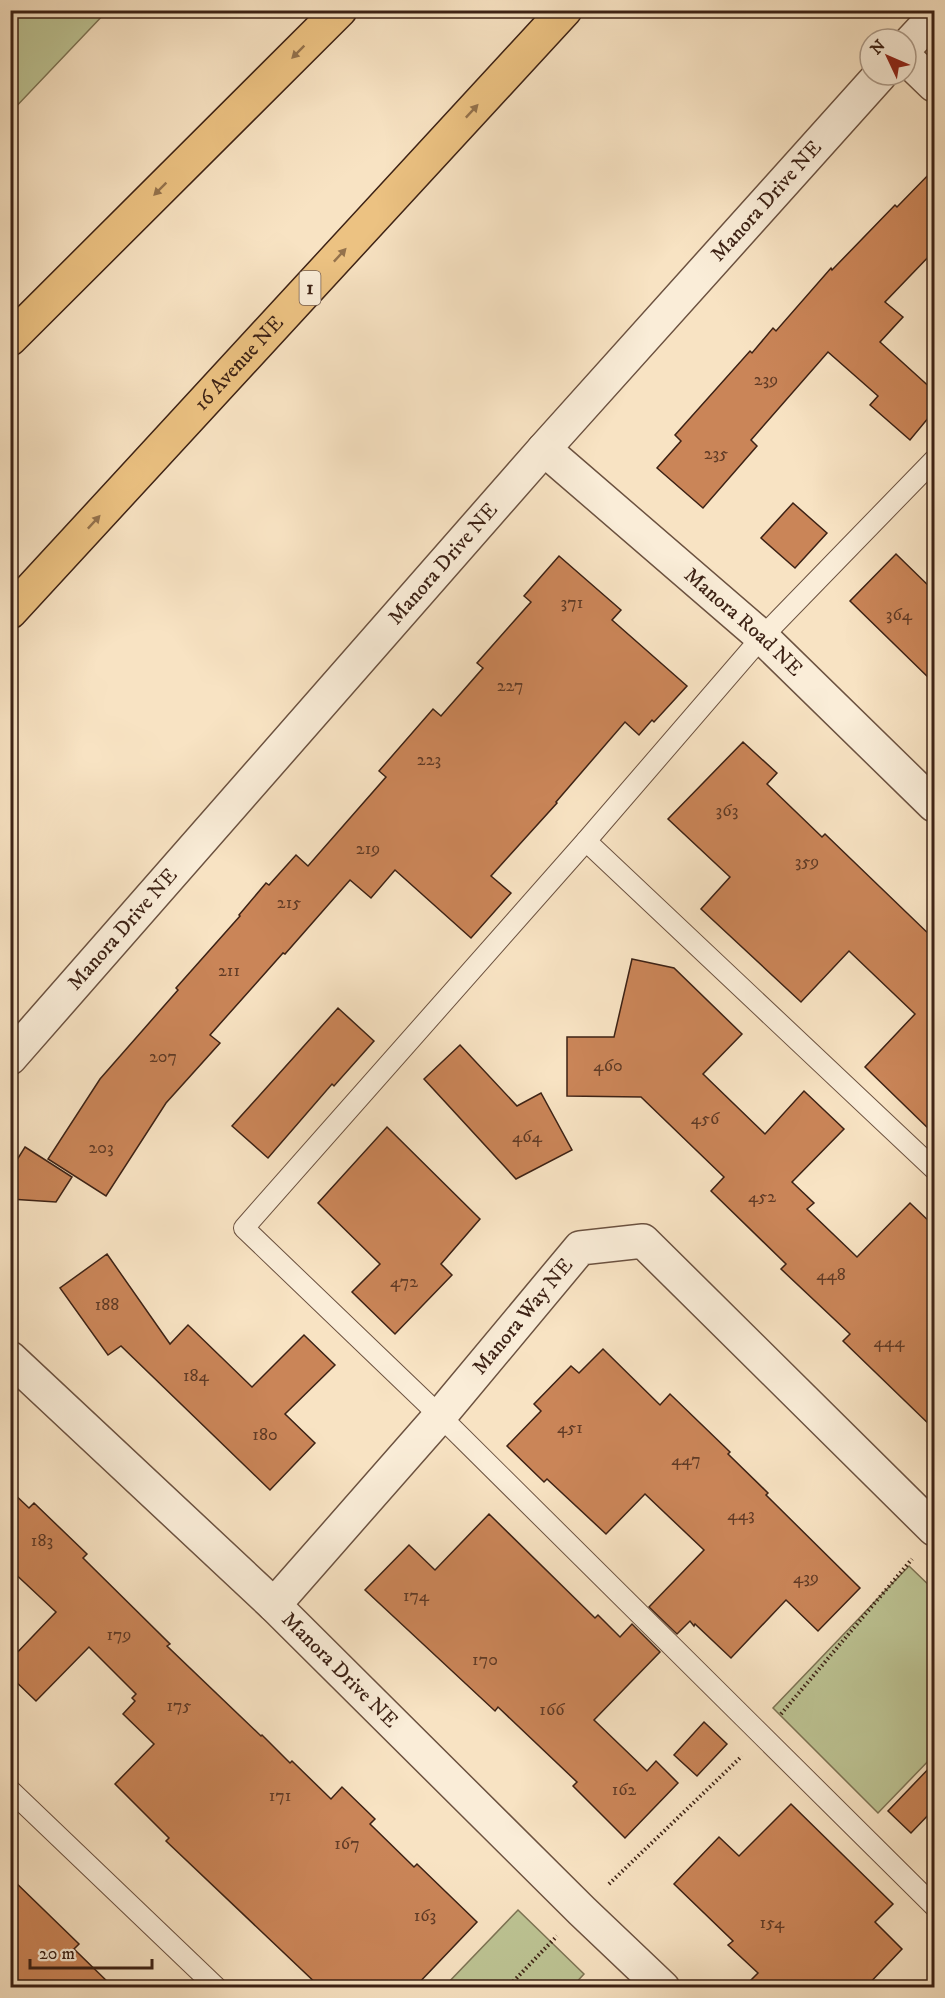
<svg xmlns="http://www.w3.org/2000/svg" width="945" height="1998" viewBox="0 0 945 1998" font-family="'IM FELL DW Pica',serif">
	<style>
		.green { fill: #bdc494; stroke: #7d7354; stroke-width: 1.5 }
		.building { fill: #ca8558; stroke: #3d2215; stroke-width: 1.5 }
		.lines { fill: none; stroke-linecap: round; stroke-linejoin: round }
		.service-casing { stroke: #6c5240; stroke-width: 22 }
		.minor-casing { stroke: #6c5240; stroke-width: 36 }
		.motorway-casing { stroke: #3d2215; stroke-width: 36 }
		.path { stroke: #3d2215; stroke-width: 4; stroke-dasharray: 1.5 3; stroke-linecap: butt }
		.service { stroke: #faedd8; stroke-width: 20 }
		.minor { stroke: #faedd8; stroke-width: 33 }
		.motorway { stroke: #ecc282; stroke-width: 33 }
		.oneway { fill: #94724c }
		.labels { text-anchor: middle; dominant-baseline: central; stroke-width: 4.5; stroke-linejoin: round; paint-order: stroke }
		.number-label { font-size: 18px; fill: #603b26 }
		.shield { fill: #faedd8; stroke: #765f50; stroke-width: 1.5 }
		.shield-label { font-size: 20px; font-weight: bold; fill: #3d2215 }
		.street-label { font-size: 21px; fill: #3d2215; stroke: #faedd8 }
	</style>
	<rect width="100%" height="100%" fill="#f8e3c3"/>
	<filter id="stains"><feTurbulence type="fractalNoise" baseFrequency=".00333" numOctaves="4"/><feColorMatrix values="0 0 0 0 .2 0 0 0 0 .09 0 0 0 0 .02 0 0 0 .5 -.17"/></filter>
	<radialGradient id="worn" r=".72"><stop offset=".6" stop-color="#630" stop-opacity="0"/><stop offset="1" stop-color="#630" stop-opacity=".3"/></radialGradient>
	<!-- green -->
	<g class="green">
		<path d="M 11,10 L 107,11 L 11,112 L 10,11 Z"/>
		<path d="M 909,1566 L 934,1590 L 934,1755 L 878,1813 L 773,1708 Z"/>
		<path d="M 518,1910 L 584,1974 L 572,1987 L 444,1987 Z"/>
	</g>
	<!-- building -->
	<g class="building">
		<path d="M 934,169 L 934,251 L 885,302 L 903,317 L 880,342 L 934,391 L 934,411 L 910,440 L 870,405 L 878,396 L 828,352 L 751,440 L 757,446 L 703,508 L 657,468 L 681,441 L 675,435 L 750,351 L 752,353 L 773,328 L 776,331 L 831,268 L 832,270 L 895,205 L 897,207 Z"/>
		<path d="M 793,503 L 827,533 L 795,568 L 761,538 Z"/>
		<path d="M 896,554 L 934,591 L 934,683 L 850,601 Z"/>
		<path d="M 559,556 L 621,610 L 612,620 L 687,686 L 654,722 L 652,720 L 639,735 L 625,722 L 556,802 L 557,803 L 491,876 L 511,893 L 471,938 L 395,870 L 371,898 L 350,880 L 285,954 L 283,953 L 210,1035 L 220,1043 L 166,1103 L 106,1196 L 48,1159 L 100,1079 L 178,990 L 176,988 L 240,916 L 239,915 L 266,883 L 269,885 L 296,855 L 308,866 L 386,777 L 379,771 L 433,709 L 441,716 L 483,668 L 477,663 L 531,602 L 524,596 Z"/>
		<path d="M 743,742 L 777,773 L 767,784 L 822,837 L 825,834 L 934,939 L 934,1134 L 865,1067 L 915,1014 L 849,951 L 801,1002 L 701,909 L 730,877 L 668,819 Z"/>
		<path d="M 632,959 L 674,968 L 742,1034 L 703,1074 L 765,1134 L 804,1091 L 844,1129 L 792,1182 L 814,1203 L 807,1209 L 857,1257 L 910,1203 L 934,1226 L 934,1429 L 843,1341 L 850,1334 L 781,1269 L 786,1264 L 711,1191 L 724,1177 L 641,1097 L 567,1096 L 567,1037 L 614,1037 Z"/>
		<path d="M 338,1008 L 374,1041 L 334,1086 L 332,1084 L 268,1158 L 232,1126 Z"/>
		<path d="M 460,1045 L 517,1106 L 541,1093 L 572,1150 L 516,1179 L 424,1079 Z"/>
		<path d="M 387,1127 L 480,1219 L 441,1264 L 452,1275 L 395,1334 L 352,1292 L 380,1264 L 318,1203 Z"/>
		<path d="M 25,1147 L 72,1177 L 56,1202 L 10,1199 L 10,1171 Z"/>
		<path d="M 107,1254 L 170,1344 L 188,1325 L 252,1387 L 304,1335 L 335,1365 L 285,1414 L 315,1443 L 270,1490 L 121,1346 L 108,1355 L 60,1288 Z"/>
		<path d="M 603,1349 L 660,1405 L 670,1394 L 730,1452 L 728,1454 L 768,1493 L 766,1495 L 860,1588 L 818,1631 L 786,1600 L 731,1658 L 695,1624 L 694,1626 L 690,1621 L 677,1634 L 649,1607 L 704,1550 L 645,1494 L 606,1534 L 547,1479 L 544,1482 L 507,1446 L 541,1411 L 534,1404 L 571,1366 L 579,1373 Z"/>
		<path d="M 10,1490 L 29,1508 L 34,1503 L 87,1554 L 83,1558 L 170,1644 L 167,1646 L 261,1736 L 262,1735 L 290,1763 L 292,1761 L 331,1799 L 342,1787 L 375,1819 L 370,1824 L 414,1867 L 417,1864 L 477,1922 L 414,1988 L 321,1988 L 166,1841 L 169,1838 L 115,1784 L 154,1744 L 123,1714 L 135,1701 L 132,1698 L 136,1694 L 89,1647 L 36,1701 L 10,1676 L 10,1660 L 56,1612 L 10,1569 Z"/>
		<path d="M 489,1514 L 595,1618 L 598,1615 L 620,1637 L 632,1624 L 660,1652 L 594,1720 L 647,1771 L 656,1761 L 678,1783 L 625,1838 L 573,1786 L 577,1782 L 498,1707 L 495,1711 L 365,1590 L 409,1545 L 435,1570 Z"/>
		<path d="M 704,1722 L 727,1744 L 697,1776 L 674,1755 Z"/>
		<path d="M 934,1763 L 934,1809 L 911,1833 L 888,1811 Z"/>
		<path d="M 791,1804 L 893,1904 L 875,1922 L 902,1949 L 865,1988 L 743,1988 L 758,1973 L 728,1945 L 733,1941 L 674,1884 L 719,1837 L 739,1856 Z"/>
		<path d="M 10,1877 L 79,1944 L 74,1949 L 114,1988 L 10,1988 Z"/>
	</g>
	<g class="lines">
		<defs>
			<g id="service">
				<path d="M 934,460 L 762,637 L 586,841 L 244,1228 L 440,1416 L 934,1906"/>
				<path d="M 586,841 L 934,1169"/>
				<path d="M 10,1790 L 217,1988"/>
			</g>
			<g id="minor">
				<path d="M 906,47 L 934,17"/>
				<path d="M 906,58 L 934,85"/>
				<path id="s1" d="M 544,449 L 762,637 L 934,805"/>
				<path id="s2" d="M 10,1058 L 544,449 L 880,75"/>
				<path id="s3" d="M 10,1358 L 274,1605 L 582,1911 L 663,1988"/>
				<path id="s4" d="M 274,1605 L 440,1416 L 580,1248 L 643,1241 L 934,1529"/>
			</g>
			<g id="motorway">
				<path d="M 10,339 L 340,10"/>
				<path id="s5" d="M 10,612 L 565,10"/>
			</g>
		</defs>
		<!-- service casing -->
		<use href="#service" class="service-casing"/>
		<!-- minor casing -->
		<use href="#minor" class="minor-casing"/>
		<!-- motorway casing -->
		<use href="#motorway" class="motorway-casing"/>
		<!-- path -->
		<g class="path">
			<path d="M 781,1714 L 912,1559"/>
			<path d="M 609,1884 L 742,1756"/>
			<path d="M 507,1988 L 557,1936"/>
		</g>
		<!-- service -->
		<use href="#service" class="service"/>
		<!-- minor -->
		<use href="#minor" class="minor"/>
		<!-- motorway -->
		<use href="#motorway" class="motorway"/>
	</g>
	<!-- one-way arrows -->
	<defs><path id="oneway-solid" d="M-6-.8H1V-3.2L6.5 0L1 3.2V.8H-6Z" transform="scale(1.5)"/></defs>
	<g class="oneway">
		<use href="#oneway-solid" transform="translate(298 52) rotate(135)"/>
		<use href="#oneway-solid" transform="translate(472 111) rotate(-47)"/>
		<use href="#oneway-solid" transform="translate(160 189) rotate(135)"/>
		<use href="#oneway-solid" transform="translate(340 255) rotate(-47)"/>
		<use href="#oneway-solid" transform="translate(94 522) rotate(-47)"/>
	</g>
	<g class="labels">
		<!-- number labels -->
		<g class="number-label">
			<text x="766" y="380">239</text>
			<text x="716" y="454">235</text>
			<text x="572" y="603">371</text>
			<text x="899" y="615">364</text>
			<text x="510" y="686">227</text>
			<text x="429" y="760">223</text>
			<text x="727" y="811">363</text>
			<text x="368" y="849">219</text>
			<text x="807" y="862">359</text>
			<text x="289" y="903">215</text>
			<text x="229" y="971">211</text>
			<text x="163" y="1057">207</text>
			<text x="608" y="1066">460</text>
			<text x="705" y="1119">456</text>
			<text x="527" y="1137">464</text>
			<text x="101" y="1148">203</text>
			<text x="762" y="1197">452</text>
			<text x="831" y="1275">448</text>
			<text x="404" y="1282">472</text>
			<text x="107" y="1305">188</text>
			<text x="889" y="1342">444</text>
			<text x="196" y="1376">184</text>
			<text x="570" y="1428">451</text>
			<text x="265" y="1435">180</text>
			<text x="686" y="1460">447</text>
			<text x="741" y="1515">443</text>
			<text x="42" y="1541">183</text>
			<text x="806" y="1578">439</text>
			<text x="416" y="1596">174</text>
			<text x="119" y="1635">179</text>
			<text x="485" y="1660">170</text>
			<text x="179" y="1706">175</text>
			<text x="552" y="1710">166</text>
			<text x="624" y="1790">162</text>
			<text x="280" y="1796">171</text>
			<text x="347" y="1844">167</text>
			<text x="425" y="1916">163</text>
			<text x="772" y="1923">154</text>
		</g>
		<!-- shield labels -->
		<rect class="shield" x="299.5" y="271" width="21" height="34" rx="4.5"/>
		<g class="shield-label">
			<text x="310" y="288">1</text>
		</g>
		<!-- street labels -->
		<g class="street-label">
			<text stroke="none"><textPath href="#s2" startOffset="1143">Manora Drive NE</textPath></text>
			<text stroke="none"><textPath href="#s5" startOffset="338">16 Avenue NE</textPath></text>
			<text stroke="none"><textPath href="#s2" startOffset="657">Manora Drive NE</textPath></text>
			<text stroke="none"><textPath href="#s1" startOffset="264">Manora Road NE</textPath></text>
			<text stroke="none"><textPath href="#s2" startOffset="171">Manora Drive NE</textPath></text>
			<text stroke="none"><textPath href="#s4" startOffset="381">Manora Way NE</textPath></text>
			<text stroke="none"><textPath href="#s3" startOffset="454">Manora Drive NE</textPath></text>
		</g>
	</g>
	<!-- margin -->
	<rect width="945" height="1998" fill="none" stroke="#f8e3c3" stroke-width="36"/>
	<rect x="12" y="12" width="921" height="1974" fill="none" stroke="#3d2215" stroke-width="3"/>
	<rect x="18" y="18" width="909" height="1962" fill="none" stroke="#3d2215" stroke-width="1.5"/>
	<!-- north arrow -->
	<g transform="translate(888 57) rotate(314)"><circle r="28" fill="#faedd8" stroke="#ae9c8a" stroke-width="1.5"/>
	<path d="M0-4.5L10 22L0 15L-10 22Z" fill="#8f2418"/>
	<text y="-9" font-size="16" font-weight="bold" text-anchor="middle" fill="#3d2215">N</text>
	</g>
	<!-- scale -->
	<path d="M30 1959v9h122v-9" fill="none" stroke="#3d2215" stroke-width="3"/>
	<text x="39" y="1959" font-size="18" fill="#3d2215" stroke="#faedd8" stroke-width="4.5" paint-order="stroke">20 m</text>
	<rect width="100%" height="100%" filter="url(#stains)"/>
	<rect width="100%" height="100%" fill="url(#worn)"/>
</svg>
